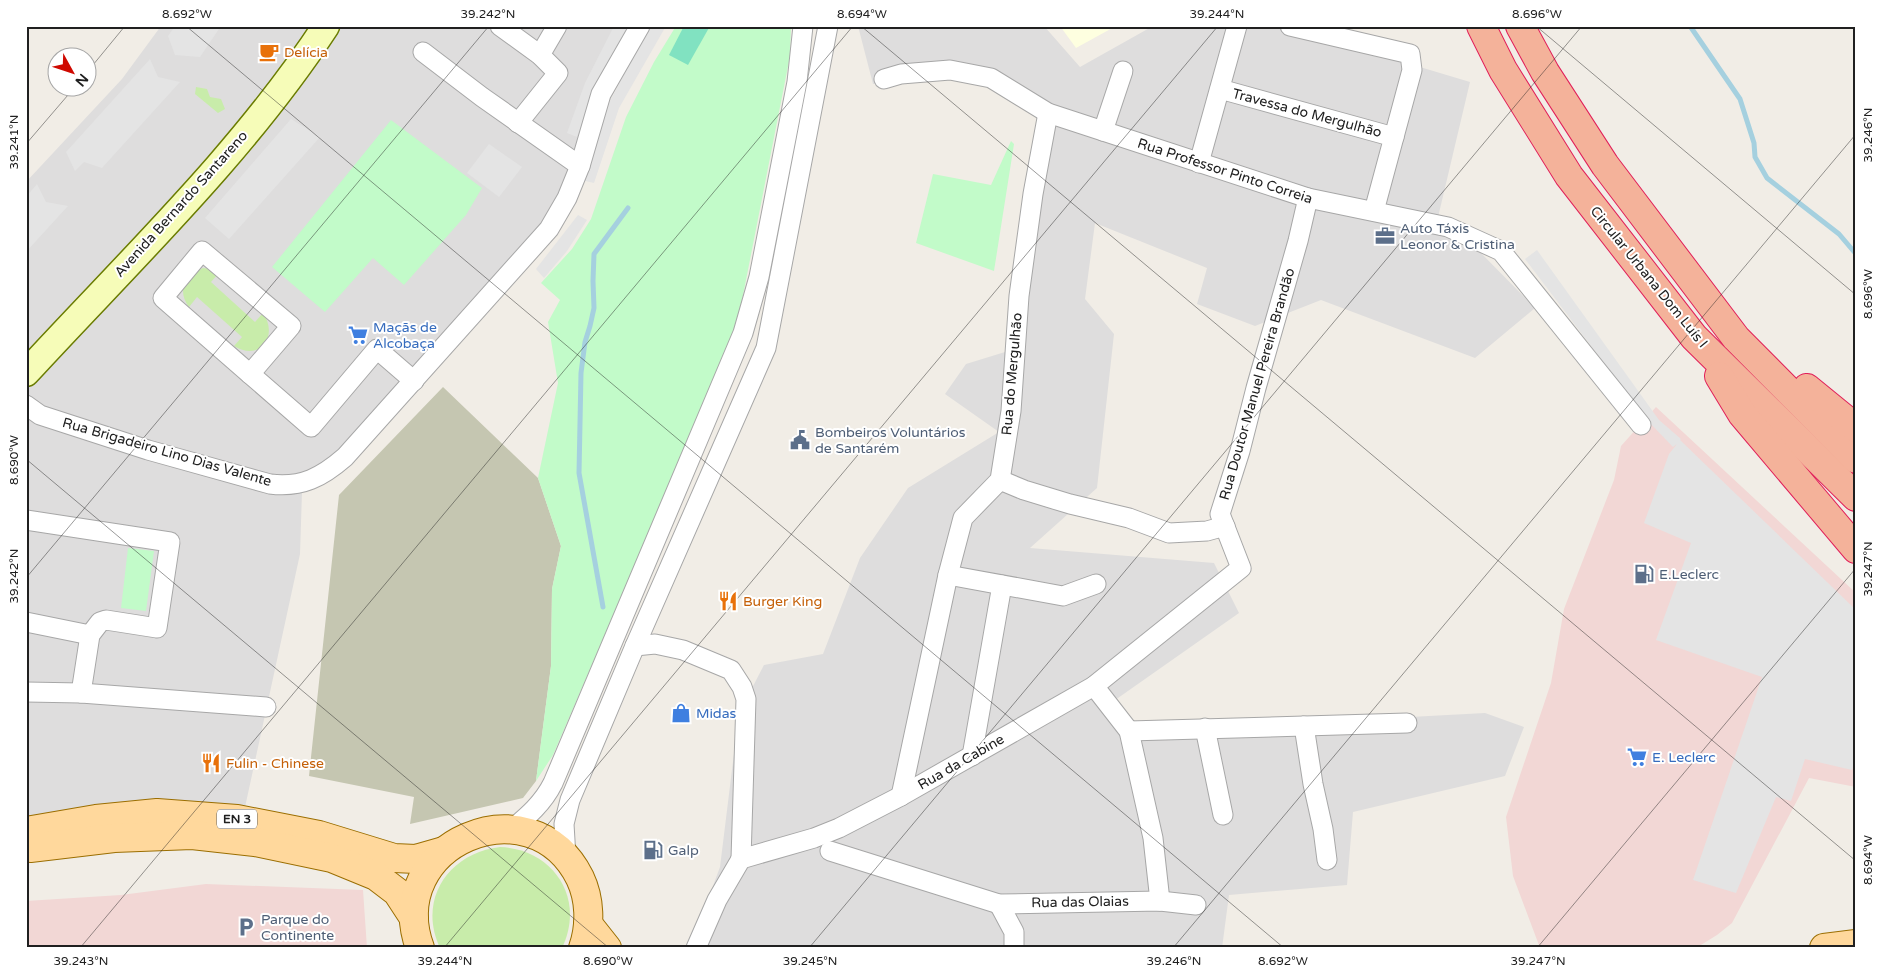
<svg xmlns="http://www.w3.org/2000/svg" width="1882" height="974" viewBox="0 0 1882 974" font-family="'Varela Round',sans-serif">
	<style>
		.residential { fill: #dedddd }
		.commercial { fill: #f2d7d5 }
		.education { fill: #feffe0 }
		.construction { fill: #c5c6b1 }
		.grass { fill: #c8ecaa }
		.park { fill: #c2fbc9 }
		.pitch { fill: #81e2c1 }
		.parking { fill: #e4e4e4 }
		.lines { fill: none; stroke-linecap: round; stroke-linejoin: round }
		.stream { stroke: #a5d0df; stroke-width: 5 }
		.minor-casing { stroke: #a7a7a7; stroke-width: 21 }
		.secondary-casing { stroke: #6a7c01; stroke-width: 29 }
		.primary-casing { stroke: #9b6e00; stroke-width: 30 }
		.trunk-casing { stroke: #e1205a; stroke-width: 30 }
		.minor { stroke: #fff; stroke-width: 19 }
		.secondary { stroke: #f6fcb8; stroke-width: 26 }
		.primary { stroke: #ffd89c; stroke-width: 28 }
		.trunk { stroke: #f4b29a; stroke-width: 28 }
		.ticks { fill: none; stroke: #202020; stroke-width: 1; stroke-opacity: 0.45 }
		.labels { text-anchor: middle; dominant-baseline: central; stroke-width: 4; stroke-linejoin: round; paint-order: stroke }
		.shield { fill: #fff; stroke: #636363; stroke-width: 1 }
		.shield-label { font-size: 12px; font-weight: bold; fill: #202020 }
		.food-label { font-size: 14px; fill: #c56008; stroke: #fff; text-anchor: start }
		.street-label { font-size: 14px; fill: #202020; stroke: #fff }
		.service-label { font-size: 14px; fill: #4e5e75; stroke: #fff; text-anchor: start }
		.shop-label { font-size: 14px; fill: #366cbe; stroke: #fff; text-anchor: start }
		.neatline { fill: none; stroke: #202020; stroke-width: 2 }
		.ticks-label { font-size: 12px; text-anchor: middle; fill: #202020 }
	</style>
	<rect width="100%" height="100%" fill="#f1ede6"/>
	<!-- residential -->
	<g class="residential">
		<path d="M 161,26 L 646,26 L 562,200 L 513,281 L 302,492 L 300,554 L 242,821 L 26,852 L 26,182 L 122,79 Z"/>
		<path d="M 858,26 L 1044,26 L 1080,67 L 1153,26 L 1283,26 L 1470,82 L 1435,230 L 1479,251 L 1535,308 L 1475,358 L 1321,300 L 1255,326 L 1197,304 L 1207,268 L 1095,223 L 1085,299 L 1114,334 L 1097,488 L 1030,548 L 1214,563 L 1239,613 L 1108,705 L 1127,732 L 1485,713 L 1524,727 L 1505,776 L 1353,812 L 1347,885 L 1229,895 L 1222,948 L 690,948 L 720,867 L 739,713 L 764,665 L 823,654 L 860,558 L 908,488 L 999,432 L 945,394 L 966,364 L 1005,352 L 1038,110 L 983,76 L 873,84 Z"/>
	</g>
	<!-- commercial -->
	<g class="commercial">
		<path d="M 1656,407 L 1856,593 L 1856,787 L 1809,778 L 1732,923 L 1717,935 L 1696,948 L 1540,948 L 1513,876 L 1506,817 L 1551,683 L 1564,609 L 1614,480 L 1621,446 Z"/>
		<path d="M 206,884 L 363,890 L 367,948 L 26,948 L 26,901 L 121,895 Z"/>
	</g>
	<!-- education -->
	<path class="education" d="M 1060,26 L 1116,26 L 1076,48 Z"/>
	<!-- construction -->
	<path class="construction" d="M 443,387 L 538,478 L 561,546 L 552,589 L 551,666 L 536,781 L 523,798 L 410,824 L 414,797 L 309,776 L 339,495 Z"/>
	<!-- grass -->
	<g class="grass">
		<path d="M 196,87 L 207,89 L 210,97 L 221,99 L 225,109 L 218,113 L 195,94 Z"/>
		<path d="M 203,268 L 211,269 L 218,274 L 211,282 L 255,322 L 263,313 C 279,336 260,362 234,346 L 242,337 L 197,297 L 189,307 C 176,290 186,275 203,268 Z"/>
		<path d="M 500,847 C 553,849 586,898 562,948 L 440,948 C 417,899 449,853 500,847 Z"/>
	</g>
	<!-- park -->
	<g class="park">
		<path d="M 676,26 L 791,26 L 790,56 L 736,331 L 553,755 L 536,781 L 551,666 L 552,589 L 561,546 L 538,478 L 558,383 L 548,322 L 560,300 L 541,283 L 572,249 L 591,219 L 626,117 L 654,62 Z"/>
		<path d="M 391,120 L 482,188 L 466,215 L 404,285 L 373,258 L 325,312 L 272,267 Z"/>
		<path d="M 1011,141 L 1014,144 L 994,271 L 916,243 L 933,174 L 991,185 Z"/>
		<path d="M 128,548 L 154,551 L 146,611 L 121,608 Z"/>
	</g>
	<!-- pitch -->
	<path class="pitch" d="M 684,26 L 710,26 L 688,65 L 669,55 Z"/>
	<!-- parking -->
	<g class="parking">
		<path d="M 175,26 L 221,26 L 200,57 L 175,55 L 168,36 Z"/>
		<path d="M 614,26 L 628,26 L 594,90 L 577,137 L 567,133 L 585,83 Z"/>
		<path d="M 649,26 L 666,26 L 619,108 L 594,183 L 581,180 L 610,101 Z"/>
		<path d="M 150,59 L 158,77 L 180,82 L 102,168 L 84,162 L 75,171 L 66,152 Z"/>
		<path d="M 291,119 L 320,137 L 229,239 L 205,218 Z"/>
		<path d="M 489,144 L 522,167 L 499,197 L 467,173 Z"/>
		<path d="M 37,184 L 46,202 L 68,206 L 26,252 L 26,197 Z"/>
		<path d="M 578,215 L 587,220 L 567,251 L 544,278 L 536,269 Z"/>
		<path d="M 1537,250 L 1659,420 L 1681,439 L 1680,440 L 1856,610 L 1856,758 L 1852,770 L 1805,759 L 1791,801 L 1776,797 L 1736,893 L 1693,880 L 1762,677 L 1656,640 L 1691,543 L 1644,523 L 1669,454 L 1677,444 L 1673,447 L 1648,421 L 1525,259 Z"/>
	</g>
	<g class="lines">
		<!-- stream -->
		<g class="stream">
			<path d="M 1690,26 L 1740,99 L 1754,143 L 1755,157 L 1767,178 L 1839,234 L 1856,254"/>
			<path d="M 603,607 L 579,473 L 581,373 L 585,342 L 590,326 L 594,308 L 593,281 L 594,254 L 628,208"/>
		</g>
		<defs>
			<g id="minor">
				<path d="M 500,26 L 540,55 L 558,73 L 518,123"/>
				<path d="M 1290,26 L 1410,54 L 1412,70 L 1374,211"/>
				<path d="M 423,52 L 482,97 L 580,166"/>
				<path d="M 540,55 L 557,26"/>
				<path d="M 884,79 L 901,74 L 950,70 L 991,78 L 1048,113 L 1103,131 L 1308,198 L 1448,227 L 1501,251 L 1641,425"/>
				<path d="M 1220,89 L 1394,137"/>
				<path d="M 1103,131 L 1123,71"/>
				<path d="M 1199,163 L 1237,26"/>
				<path d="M 202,251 L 291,326 L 250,374 L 163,298 Z"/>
				<path d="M 250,374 L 311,427 L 377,349 L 414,381"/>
				<path d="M 26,405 L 40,415 L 148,450 L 270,484 C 302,488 322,477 345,457 L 549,229 L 567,198 L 580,166 L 601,94 L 640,26"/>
				<path d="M 1000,480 L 1024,490 L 1070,504 L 1129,518 L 1169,533 L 1207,531 L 1225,526"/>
				<path d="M 26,520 L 170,542 L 157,628 L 106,620 L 100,622 L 90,635 L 81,693"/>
				<path d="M 948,575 L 1063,596 L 1096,584"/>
				<path d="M 26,622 L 90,635"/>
				<path d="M 635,646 L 655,644 L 683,650 L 731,670 L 742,687 L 746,699 L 741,859"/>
				<path d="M 1094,686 L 1129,731 L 1153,838 L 1160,901"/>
				<path d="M 26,692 L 81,693 L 266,707"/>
				<path d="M 1304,726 L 1313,784 L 1323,829 L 1327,860"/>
				<path d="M 1205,728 L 1223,815"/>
				<path d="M 1129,731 L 1407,723"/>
				<path d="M 972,756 L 1002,585"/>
				<path d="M 901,796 L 948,575 L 963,518 L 1000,480 L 1011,411 L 1019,296 L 1033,194 L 1048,113"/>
				<path d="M 511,830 C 528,816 543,803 553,783 L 743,333 L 759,277 L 797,82 L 803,26"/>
				<path d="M 830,851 L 999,904 L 1160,901 L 1196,905"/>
				<path d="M 566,857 L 564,824 L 570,800 L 635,646 L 766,348 L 828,26"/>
				<path d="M 999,904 L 1014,932 L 1014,948"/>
				<path d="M 696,948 L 717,900 L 741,859 L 814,838 L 839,828 L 901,796 L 1094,686 L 1241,568 L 1220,514 L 1240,451 L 1256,388 L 1298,241 L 1308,198"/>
			</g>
			<path id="secondary" d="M 26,373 C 129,261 242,154 326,26"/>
			<g id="primary">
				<path d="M 26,831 L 96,819 L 157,813 L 237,819 L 319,835 L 394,858 L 416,859 L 444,851"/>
				<path d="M 30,848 L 114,838 L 192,835 L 255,842 L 332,858 L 376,876 L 397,892 L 414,918"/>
				<path d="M 588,924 L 607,948"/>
				<path d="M 420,948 C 382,844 531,780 580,878 C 590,899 591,925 583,948"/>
				<path d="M 1824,948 L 1856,944"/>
			</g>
			<g id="trunk">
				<path d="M 1481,26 L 1503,70 L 1569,176 L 1694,337 L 1856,497"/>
				<path d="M 1520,26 L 1545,72 L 1605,165 L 1736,338 L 1856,459"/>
				<path d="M 1719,376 L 1742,414 L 1856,549"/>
				<path d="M 1807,388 L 1856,428"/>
			</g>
		</defs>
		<!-- minor casing -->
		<use href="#minor" class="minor-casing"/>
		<!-- secondary casing -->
		<use href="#secondary" class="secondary-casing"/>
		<!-- primary casing -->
		<use href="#primary" class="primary-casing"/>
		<!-- trunk casing -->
		<use href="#trunk" class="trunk-casing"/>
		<!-- minor -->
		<use href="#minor" class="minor"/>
		<!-- secondary -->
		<use href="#secondary" class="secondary"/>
		<!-- primary -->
		<use href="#primary" class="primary"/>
		<!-- trunk -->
		<use href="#trunk" class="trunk"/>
	</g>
	<!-- ticks -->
	<path class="ticks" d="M 186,26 L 1284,948M 861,26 L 1856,861M 1536,26 L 1856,295M 88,71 L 125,26M 26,144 L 74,88M 26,459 L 609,948M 26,578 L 489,26M 80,948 L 853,26M 444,948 L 1218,26M 809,948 L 1582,26M 1173,948 L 1856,134M 1537,948 L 1856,568"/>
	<!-- icons -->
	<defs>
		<symbol id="cafe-bare" viewBox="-9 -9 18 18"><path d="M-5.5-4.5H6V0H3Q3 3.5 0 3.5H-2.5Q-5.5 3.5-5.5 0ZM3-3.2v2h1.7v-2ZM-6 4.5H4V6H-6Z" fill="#e8710a" stroke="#fff" stroke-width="2.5" paint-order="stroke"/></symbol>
		<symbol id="office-bare" viewBox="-9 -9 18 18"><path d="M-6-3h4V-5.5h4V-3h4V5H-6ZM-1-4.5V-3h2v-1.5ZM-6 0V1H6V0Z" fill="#5c6f8a" stroke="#fff" stroke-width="2.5" paint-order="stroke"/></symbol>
		<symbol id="supermarket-bare" viewBox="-9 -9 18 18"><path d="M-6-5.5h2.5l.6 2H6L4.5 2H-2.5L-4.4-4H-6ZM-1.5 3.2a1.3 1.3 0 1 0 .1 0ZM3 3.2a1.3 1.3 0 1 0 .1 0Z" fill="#3f7fe0" stroke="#fff" stroke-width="2.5" paint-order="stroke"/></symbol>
		<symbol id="civic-bare" viewBox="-9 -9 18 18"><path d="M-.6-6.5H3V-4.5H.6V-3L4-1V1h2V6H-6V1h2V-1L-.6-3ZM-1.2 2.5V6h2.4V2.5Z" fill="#5c6f8a" stroke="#fff" stroke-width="2.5" paint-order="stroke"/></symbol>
		<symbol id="fuel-bare" viewBox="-9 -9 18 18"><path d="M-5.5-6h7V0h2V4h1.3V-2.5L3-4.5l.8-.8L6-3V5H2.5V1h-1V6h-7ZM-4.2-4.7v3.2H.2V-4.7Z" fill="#5c6f8a" stroke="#fff" stroke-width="2.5" paint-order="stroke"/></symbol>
		<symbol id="restaurant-bare" viewBox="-9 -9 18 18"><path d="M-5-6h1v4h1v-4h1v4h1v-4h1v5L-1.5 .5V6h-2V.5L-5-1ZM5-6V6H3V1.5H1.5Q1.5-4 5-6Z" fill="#e8710a" stroke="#fff" stroke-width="2.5" paint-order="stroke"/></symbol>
		<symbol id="shop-bare" viewBox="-9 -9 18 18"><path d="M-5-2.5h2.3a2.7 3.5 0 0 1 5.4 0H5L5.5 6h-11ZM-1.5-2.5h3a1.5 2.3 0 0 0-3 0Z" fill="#3f7fe0" stroke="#fff" stroke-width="2.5" paint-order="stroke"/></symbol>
		<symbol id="parking-bare" viewBox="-9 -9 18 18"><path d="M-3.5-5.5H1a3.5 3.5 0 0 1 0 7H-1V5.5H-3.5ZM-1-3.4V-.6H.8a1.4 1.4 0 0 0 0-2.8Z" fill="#5c6f8a" stroke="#fff" stroke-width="2.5" paint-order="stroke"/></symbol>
	</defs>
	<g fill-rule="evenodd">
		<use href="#cafe-bare" x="255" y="38" width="28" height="28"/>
		<use href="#office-bare" x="1371" y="222" width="28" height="28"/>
		<use href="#supermarket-bare" x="344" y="321" width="28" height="28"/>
		<use href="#civic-bare" x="786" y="426" width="28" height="28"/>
		<use href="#fuel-bare" x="1630" y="560" width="28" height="28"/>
		<use href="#restaurant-bare" x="714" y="587" width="28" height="28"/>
		<use href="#shop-bare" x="667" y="699" width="28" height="28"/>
		<use href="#supermarket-bare" x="1623" y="743" width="28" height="28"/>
		<use href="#restaurant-bare" x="197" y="749" width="28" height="28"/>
		<use href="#fuel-bare" x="639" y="836" width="28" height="28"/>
		<use href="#parking-bare" x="232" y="913" width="28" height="28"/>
	</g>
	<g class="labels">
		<!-- shield labels -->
		<rect class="shield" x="217" y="809.5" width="40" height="19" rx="4"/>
		<g class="shield-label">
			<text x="237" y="819">EN 3</text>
		</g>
		<!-- food labels -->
		<g class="food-label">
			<text x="284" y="52">Delícia</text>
			<text x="743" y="601">Burger King</text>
			<text x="226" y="763">Fulin - Chinese</text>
		</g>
		<!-- street labels -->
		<g class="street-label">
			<text transform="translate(1307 113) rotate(15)">Travessa do Mergulhão</text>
			<text transform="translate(1225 171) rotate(18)">Rua Professor Pinto Correia</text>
			<text transform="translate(181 204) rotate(-48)">Avenida Bernardo Santareno</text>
			<text transform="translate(1649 277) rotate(51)">Circular Urbana Dom Luís I</text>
			<text transform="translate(1012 374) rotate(-85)">Rua do Mergulhão</text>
			<text transform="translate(1257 384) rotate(-74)">Rua Doutor Manuel Pereira Brandão</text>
			<text transform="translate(167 452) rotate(16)">Rua Brigadeiro Lino Dias Valente</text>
			<text transform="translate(961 762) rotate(-30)">Rua da Cabine</text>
			<text transform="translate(1080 902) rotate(-1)">Rua das Olaias</text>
		</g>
		<!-- service labels -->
		<g class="service-label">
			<text x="1400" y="228">Auto Táxis<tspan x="1400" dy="16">Leonor &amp; Cristina</tspan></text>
			<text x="815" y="432">Bombeiros Voluntários<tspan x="815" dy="16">de Santarém</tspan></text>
			<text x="1659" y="574">E.Leclerc</text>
			<text x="668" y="850">Galp</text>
			<text x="261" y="919">Parque do<tspan x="261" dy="16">Continente</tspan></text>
		</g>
		<!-- shop labels -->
		<g class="shop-label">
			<text x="373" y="327">Maçãs de<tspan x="373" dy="16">Alcobaça</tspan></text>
			<text x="696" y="713">Midas</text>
			<text x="1652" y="757">E. Leclerc</text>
		</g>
	</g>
	<!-- border -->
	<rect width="1882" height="974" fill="none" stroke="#ffffff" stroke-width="55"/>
	<!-- north arrow -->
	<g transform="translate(72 72) rotate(130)"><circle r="24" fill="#ffffff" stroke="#a6a6a6"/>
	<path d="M0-4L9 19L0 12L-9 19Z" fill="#cf0900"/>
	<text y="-8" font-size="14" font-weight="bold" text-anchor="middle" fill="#202020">N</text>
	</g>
	<rect x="28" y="28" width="1826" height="918" class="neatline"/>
	<g class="ticks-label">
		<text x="187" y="18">8.692°W</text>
		<text x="488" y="18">39.242°N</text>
		<text x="862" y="18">8.694°W</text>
		<text x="1217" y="18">39.244°N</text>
		<text x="1537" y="18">8.696°W</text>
		<text transform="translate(1868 135) rotate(-90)" y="4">39.246°N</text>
		<text transform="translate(14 142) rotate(-90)" y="4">39.241°N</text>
		<text transform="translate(1868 294) rotate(-90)" y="4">8.696°W</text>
		<text transform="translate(14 460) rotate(-90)" y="4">8.690°W</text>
		<text transform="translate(1868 569) rotate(-90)" y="4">39.247°N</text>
		<text transform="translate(14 576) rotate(-90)" y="4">39.242°N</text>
		<text transform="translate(1868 860) rotate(-90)" y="4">8.694°W</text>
		<text x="81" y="965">39.243°N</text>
		<text x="445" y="965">39.244°N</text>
		<text x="608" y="965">8.690°W</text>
		<text x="810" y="965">39.245°N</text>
		<text x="1174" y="965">39.246°N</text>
		<text x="1283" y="965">8.692°W</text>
		<text x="1538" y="965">39.247°N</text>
	</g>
</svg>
